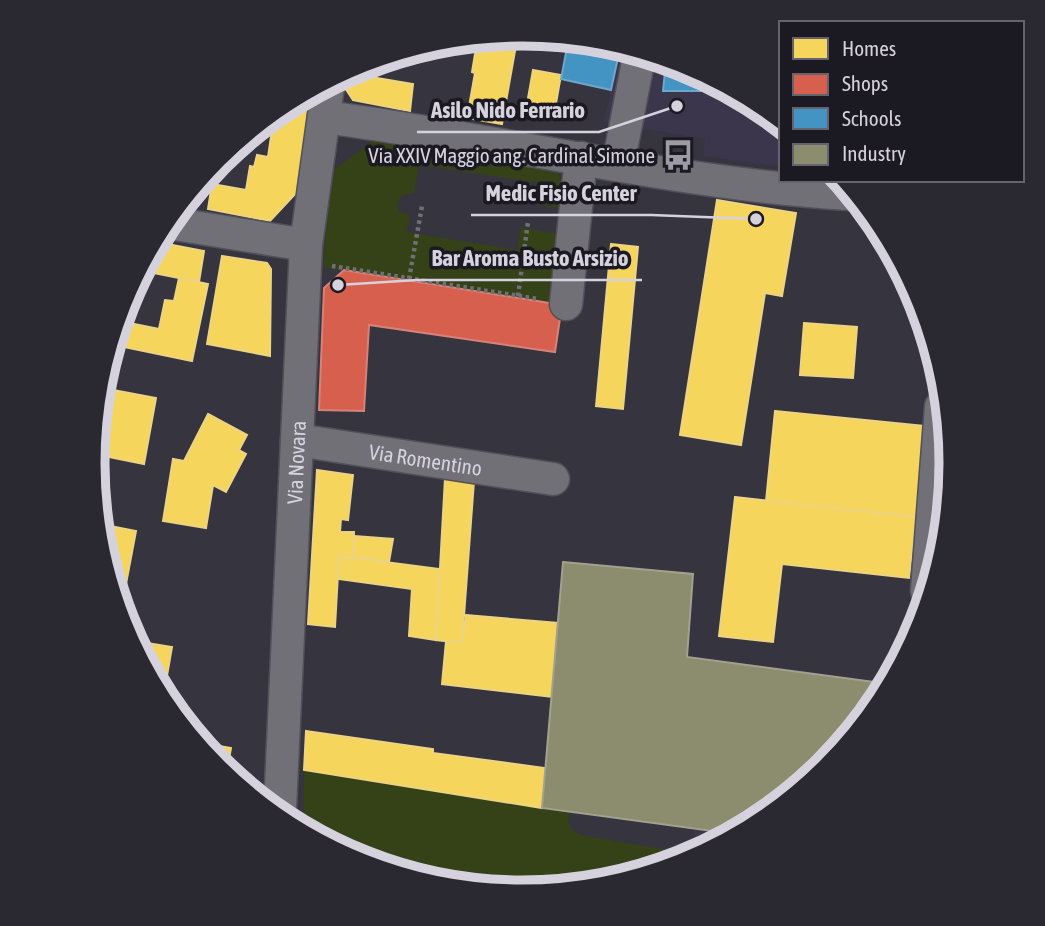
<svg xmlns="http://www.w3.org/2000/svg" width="1045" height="926" viewBox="0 0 1045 926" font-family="'Asap Condensed',sans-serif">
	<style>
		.built { fill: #3b364c }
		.green { fill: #354218 }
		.homes { fill: #f6d55c; stroke: #ecd483; stroke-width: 2 }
		.shops { fill: #d6604d; stroke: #d68278; stroke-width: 2 }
		.schools { fill: #4393c3; stroke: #6fa6cb; stroke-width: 2 }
		.industry { fill: #8c8c6e; stroke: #a2a190; stroke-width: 2 }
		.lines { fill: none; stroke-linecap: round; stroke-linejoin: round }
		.minor-casing { stroke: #525059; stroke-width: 35 }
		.path { stroke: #716f76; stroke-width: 4.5; stroke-dasharray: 3.5 3.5; stroke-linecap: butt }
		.minor { stroke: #717077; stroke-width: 32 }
		.labels { text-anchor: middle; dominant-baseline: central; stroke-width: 7; stroke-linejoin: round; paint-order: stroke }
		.poi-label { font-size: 21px; fill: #d5d2de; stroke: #1b1922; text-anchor: end }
		.street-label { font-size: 21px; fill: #d5d2de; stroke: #1b1922 }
		.rim { fill: none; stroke: #d5d2de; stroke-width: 9 }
		.leader { fill: none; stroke: #d5d2de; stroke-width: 2.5 }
		.callout-dot { fill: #d5d2de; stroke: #1b1922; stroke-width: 2.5 }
		.callout-label { font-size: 23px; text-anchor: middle; font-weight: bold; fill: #d5d2de; stroke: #1b1922; stroke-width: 7; stroke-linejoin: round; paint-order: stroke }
	</style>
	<rect width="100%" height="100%" fill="#36343e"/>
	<!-- built -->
	<g class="built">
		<path d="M 619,53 L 687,66 L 781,129 L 781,167 L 703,156 L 705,139 L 604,122 Z"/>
		<path d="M 695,829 L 727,833 L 691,857 Z"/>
	</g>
	<!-- green -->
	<g class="green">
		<path d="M 380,141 L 550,167 C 566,176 567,193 558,208 L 538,205 L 540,183 L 419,165 L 414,193 L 402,195 L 397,205 L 400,212 L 410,215 L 407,232 L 517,250 L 521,227 L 555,234 L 557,237 L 551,304 L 323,267 L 331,172 L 371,142 Z"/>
		<path d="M 304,770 L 569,812 C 567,824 569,829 581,835 L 691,854 L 691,857 L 687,860 L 522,893 L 358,860 L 303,823 Z"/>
	</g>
	<!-- homes -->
	<g class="homes">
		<path d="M 518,34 L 502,124 L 467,118 L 475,73 L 472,72 L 477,42 Z"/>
		<path d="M 374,63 L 371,77 L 413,84 L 410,111 L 353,100 L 345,88 L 346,74 L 358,66 Z"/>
		<path d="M 533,70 L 561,75 L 555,109 L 527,104 Z"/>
		<path d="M 310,98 L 297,192 L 270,221 L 208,209 L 212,184 L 246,190 L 250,166 L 254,167 L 257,155 L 268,157 L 273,123 Z"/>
		<path d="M 238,146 L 235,163 L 219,161 L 220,158 Z"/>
		<path d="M 717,200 L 796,213 L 782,296 L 765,293 L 741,445 L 680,435 Z"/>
		<path d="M 162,243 L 204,251 L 199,282 L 144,271 Z"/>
		<path d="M 611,244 L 638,247 L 623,409 L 596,406 Z"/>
		<path d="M 222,256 L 267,263 L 271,269 L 270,356 L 207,344 Z"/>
		<path d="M 179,278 L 208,284 L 192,361 L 124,347 L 129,323 L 159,329 L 165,300 L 174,301 Z"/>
		<path d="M 804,323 L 857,327 L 853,378 L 800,375 Z"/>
		<path d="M 108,389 L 156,398 L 144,464 L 94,454 Z"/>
		<path d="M 775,411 L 924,426 L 916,517 L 766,501 Z"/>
		<path d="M 208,414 L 247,435 L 239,450 L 246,454 L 226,492 L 213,485 L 206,528 L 163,521 L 173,459 L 184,461 Z"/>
		<path d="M 317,470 L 353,475 L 348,520 L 341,519 L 340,532 L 354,532 L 353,557 L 339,556 L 335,627 L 308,624 Z"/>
		<path d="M 445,478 L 474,481 L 462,643 L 436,640 Z"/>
		<path d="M 735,497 L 916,517 L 909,578 L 782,564 L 773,642 L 719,636 Z"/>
		<path d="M 105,525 L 136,531 L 123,600 L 120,599 Z"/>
		<path d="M 354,536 L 393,539 L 389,562 L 353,557 Z"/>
		<path d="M 339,556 L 440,569 L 436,640 L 409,636 L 412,589 L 338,579 Z"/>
		<path d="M 466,615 L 558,623 L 552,697 L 442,684 L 446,641 L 462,643 Z"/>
		<path d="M 147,643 L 172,647 L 165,687 L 144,655 Z"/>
		<path d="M 306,731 L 433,749 L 433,753 L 545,768 L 542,808 L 304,770 Z"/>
		<path d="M 203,743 L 231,748 L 227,771 L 218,767 Z"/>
	</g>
	<!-- shops -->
	<path class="shops" d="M 344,270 L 562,305 L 555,352 L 369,325 L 364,411 L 319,410 L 324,288 Z"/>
	<!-- schools -->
	<g class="schools">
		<path d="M 568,42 L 619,53 L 611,90 L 561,79 Z"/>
		<path d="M 666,62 L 687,66 L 724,91 L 663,91 Z"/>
	</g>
	<!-- industry -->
	<path class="industry" d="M 563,562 L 693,574 L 687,657 L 882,683 L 826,767 L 727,833 L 542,808 Z"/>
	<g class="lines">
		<defs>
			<g id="minor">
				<path d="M 324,117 C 499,139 673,184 850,194"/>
				<path d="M 618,165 L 639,57"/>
				<path d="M 175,224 L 306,245"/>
				<path d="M 566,304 L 581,158"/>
				<path id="s1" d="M 297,440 L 553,479"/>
				<path d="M 927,591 L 941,407"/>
				<path id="s2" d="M 280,808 L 306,245 L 328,86"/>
			</g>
		</defs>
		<!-- minor casing -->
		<use href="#minor" class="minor-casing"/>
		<!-- path -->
		<g class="path">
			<path d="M 332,266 L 538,299"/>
			<path d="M 409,279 L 422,206"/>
			<path d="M 518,296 L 528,222"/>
		</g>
		<!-- minor -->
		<use href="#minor" class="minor"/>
	</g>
	<!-- icons -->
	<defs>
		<symbol id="bus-bare" viewBox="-9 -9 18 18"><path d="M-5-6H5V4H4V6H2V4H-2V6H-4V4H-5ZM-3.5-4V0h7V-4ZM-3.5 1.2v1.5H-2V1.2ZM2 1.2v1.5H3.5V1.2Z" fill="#9d9ba6" stroke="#1b1922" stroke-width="2.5" paint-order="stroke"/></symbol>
	</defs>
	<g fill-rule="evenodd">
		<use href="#bus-bare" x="656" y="133" width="44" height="44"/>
	</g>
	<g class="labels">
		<!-- poi labels -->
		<g class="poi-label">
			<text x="655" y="155">Via XXIV Maggio ang. Cardinal Simone</text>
		</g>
		<!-- street labels -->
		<g class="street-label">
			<text stroke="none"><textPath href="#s1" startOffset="130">Via Romentino</textPath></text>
			<text stroke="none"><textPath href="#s2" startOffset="346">Via Novara</textPath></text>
		</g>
	</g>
	<!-- crop -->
	<path d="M0 0H1045V926H0ZM105 463a417 417 0 1 1 834 0a417 417 0 1 1-834 0Z" fill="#2a2831" fill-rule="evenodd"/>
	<path class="rim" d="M105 463a417 417 0 1 1 834 0a417 417 0 1 1-834 0Z"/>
	<!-- callouts -->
	<path class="leader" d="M677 106L599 132H417M756 219L651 215H471M338 285L417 280H642"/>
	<g class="callout-dot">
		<circle cx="677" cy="106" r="7"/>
		<circle cx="756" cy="219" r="7"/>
		<circle cx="338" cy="285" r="7"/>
	</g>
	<g class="callout-label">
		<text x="508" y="118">Asilo Nido Ferrario</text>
		<text x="561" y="201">Medic Fisio Center</text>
		<text x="530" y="266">Bar Aroma Busto Arsizio</text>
	</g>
	<!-- legend -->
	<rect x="779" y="21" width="245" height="161" fill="#1b1922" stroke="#65636d" stroke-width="2"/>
	<rect x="793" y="38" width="35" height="21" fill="#f6d55c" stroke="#65636d" stroke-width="2"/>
	<text x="842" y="56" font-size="21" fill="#d5d2de">Homes</text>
	<rect x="793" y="74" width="35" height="21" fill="#d6604d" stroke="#65636d" stroke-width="2"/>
	<text x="842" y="91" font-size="21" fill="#d5d2de">Shops</text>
	<rect x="793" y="108" width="35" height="21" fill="#4393c3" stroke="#65636d" stroke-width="2"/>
	<text x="842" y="126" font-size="21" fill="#d5d2de">Schools</text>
	<rect x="793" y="144" width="35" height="21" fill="#8c8c6e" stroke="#65636d" stroke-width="2"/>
	<text x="842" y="161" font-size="21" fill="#d5d2de">Industry</text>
</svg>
